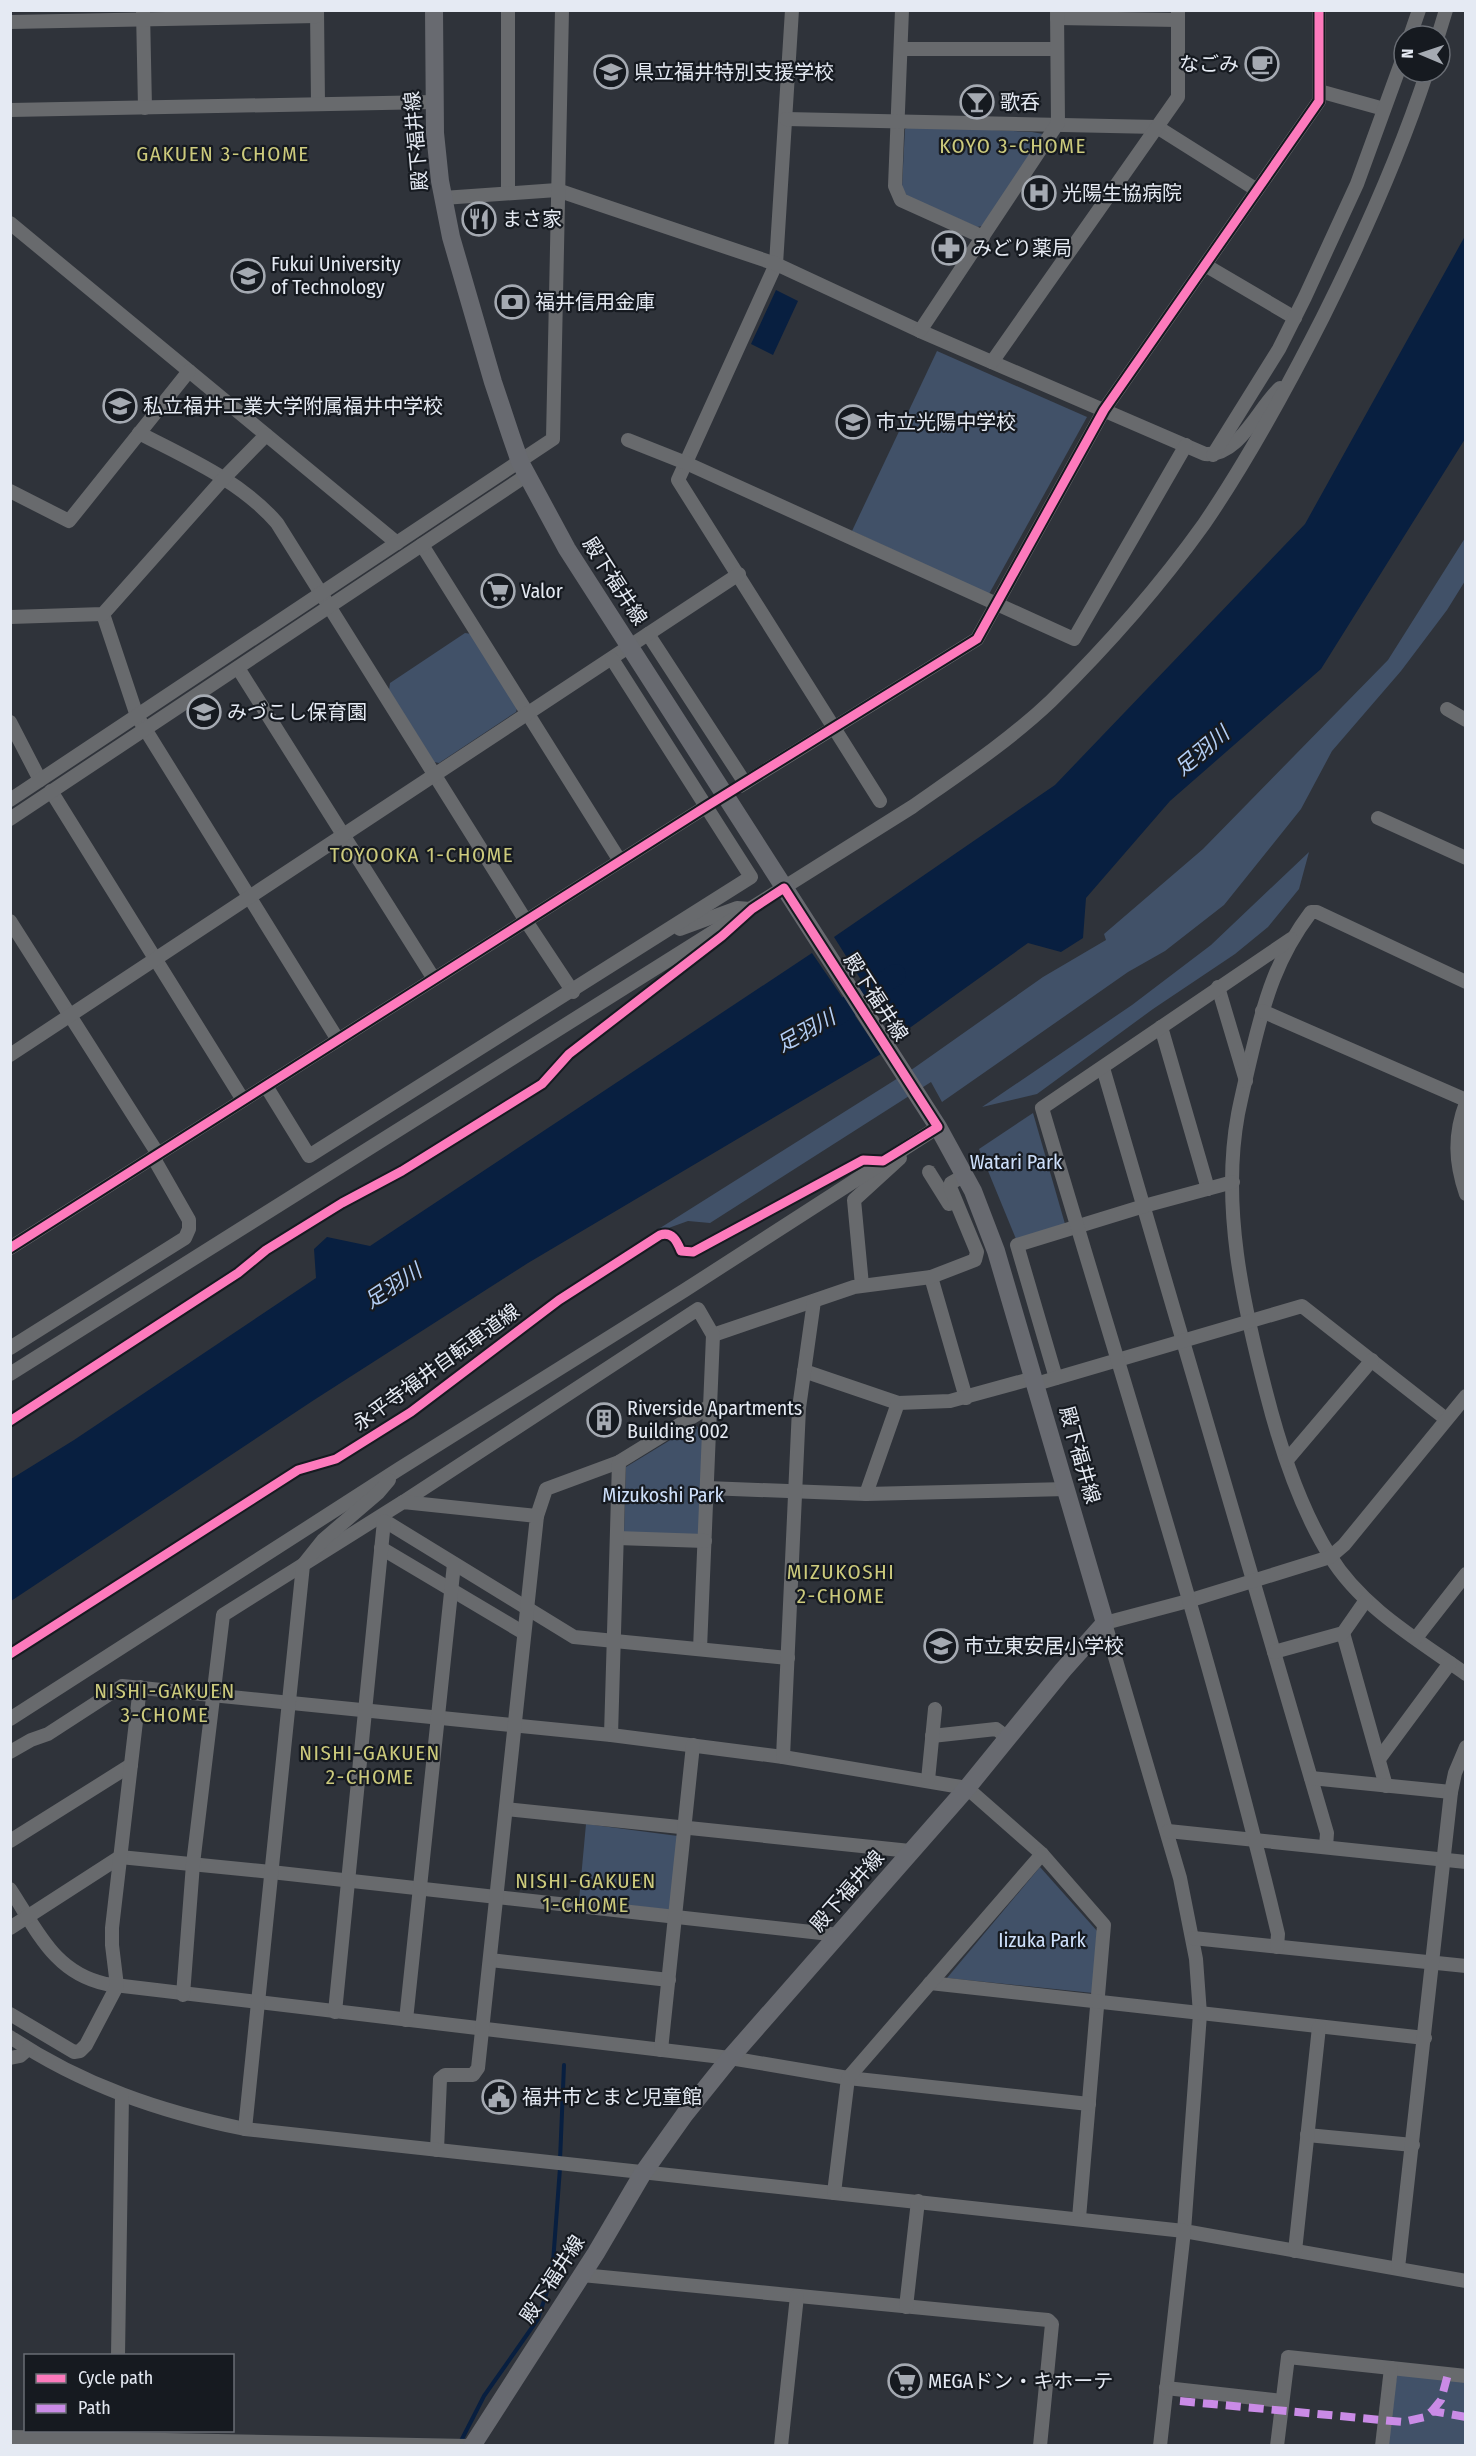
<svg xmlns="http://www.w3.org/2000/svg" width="1476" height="2456" viewBox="0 0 1476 2456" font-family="'Fira Sans Condensed','Noto Sans JP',sans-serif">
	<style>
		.green { fill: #415168 }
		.water { fill: #081f40 }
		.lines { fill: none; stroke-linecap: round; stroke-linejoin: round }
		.stream { stroke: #081f40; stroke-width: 4 }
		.river { stroke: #081f40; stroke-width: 22 }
		.minor { stroke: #686a6d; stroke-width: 14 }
		.major { stroke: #686a70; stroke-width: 18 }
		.quiet { stroke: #ca8be6; stroke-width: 8; stroke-dasharray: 15 8; stroke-linecap: butt }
		.cycleway-casing { stroke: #161a20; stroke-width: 13 }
		.cycleway { stroke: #fd7abc; stroke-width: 9 }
		.labels { text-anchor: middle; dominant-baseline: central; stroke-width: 4.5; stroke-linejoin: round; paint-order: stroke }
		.poi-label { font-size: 20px; fill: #e5eaf3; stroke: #161a20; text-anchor: start }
		.street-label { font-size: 20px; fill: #e5eaf3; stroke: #161a20 }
		.park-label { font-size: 20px; fill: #cee0fb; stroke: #161a20 }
		.neighbourhood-label { font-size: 21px; letter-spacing: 1.5px; fill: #ccca7c; stroke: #161a20 }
		.water-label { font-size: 21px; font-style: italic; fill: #b4cff6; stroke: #161a20 }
	</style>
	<rect width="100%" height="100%" fill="#2f333a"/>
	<!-- green -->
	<g class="green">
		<path d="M 911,126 L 1032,132 L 1043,134 L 983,226 L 977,227 L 907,196 L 902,187 L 905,129 Z"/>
		<path d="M 937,351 L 1087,417 L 989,594 L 852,531 Z"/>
		<path d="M 1465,538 L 1465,581 L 1447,610 L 1401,671 L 1332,751 L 1301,809 L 1224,905 L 1165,951 L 1128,972 L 942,1102 L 931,1082 L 710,1223 L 688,1221 L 649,1235 L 914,1068 L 1043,977 L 1106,940 L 1104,934 L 1203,849 L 1388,660 Z"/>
		<path d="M 465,633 L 472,634 L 518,705 L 516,712 L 439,763 L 434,762 L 389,690 L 390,683 Z"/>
		<path d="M 1309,852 L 1299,889 L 1268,927 L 1235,954 L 1153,1009 L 1037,1094 L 982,1107 L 1132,1005 L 1211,945 Z"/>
		<path d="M 1033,1113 L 1065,1224 L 1016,1239 L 979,1149 Z"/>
		<path d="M 695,1425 L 704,1432 L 699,1536 L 624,1533 L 626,1467 Z"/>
		<path d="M 586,1824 L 678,1836 L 670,1910 L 579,1900 Z"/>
		<path d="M 1040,1867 L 1098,1932 L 1093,1993 L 947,1978 Z"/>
		<path d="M 1397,2373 L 1465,2380 L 1465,2445 L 1388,2446 Z"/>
	</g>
	<!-- water -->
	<g class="water">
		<path d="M 1465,236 L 1465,439 L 1321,669 L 1170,801 L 1086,898 L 1083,938 L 1061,952 L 1028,943 L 897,1037 L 834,937 L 1055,785 L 1305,524 Z"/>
		<path d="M 776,290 L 798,301 L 773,355 L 751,344 Z"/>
		<path d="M 812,953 L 881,1054 L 528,1263 L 314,1400 L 11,1601 L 11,1479 L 74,1440 L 316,1278 L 314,1249 L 327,1237 L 370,1246 Z"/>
	</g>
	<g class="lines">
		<!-- stream -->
		<g class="stream">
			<path d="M 560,2160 L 564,2065"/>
			<path d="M 461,2441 L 484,2396 L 538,2319 L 552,2276 L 560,2168"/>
		</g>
		<!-- river -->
		<path class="river" d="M 823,1024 L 895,975"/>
		<!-- minor -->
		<g class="minor">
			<path d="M 317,10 L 318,104"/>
			<path d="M 792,10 L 776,264 L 678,480 L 880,801"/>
			<path d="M 902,10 L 895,186 L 901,200 L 983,237"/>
			<path d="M 143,11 L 145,108"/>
			<path d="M 1057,18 L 1178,20"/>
			<path d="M 10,22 L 317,16"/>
			<path d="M 1410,36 L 1419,10"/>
			<path d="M 1438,36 L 1446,10"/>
			<path d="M 901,49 L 1057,49"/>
			<path d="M 1319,91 L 1384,109"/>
			<path d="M 10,110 L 434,102"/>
			<path d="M 786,119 L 1157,127 L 1257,190"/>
			<path d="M 508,193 L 508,10"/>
			<path d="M 443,198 L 557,190 L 776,264 L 920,331 L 1205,454 C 1239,457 1258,408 1280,388"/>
			<path d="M 10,223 L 397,543"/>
			<path d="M 1205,265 L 1295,318"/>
			<path d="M 920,331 L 1058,123 L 1057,10"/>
			<path d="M 992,362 L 1178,97 L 1178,10"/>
			<path d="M 139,433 C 187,458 241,481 277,523 L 526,921 L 573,992"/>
			<path d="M 628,440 L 686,463 L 1074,639 L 1186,445"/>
			<path d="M 1213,455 L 1279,349 L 1305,297 L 1357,184 L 1404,55"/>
			<path d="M 10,491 L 69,521 L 189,371"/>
			<path d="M 422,545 L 620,861"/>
			<path d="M 103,614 L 137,716 L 338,1040"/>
			<path d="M 10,617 L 103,614 L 224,478 L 266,435"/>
			<path d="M 648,634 L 745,783"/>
			<path d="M 238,668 L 434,979"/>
			<path d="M 1447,709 L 1466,720"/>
			<path d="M 10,722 L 40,780"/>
			<path d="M 740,786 L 977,639 L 1104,410 L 1319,101 L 1319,10"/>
			<path d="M 51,791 L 243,1100"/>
			<path d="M 10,800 L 553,439 L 562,10"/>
			<path d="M 1378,818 L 1466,858"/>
			<path d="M 10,819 L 527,475"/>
			<path d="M 10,921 L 158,1154"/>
			<path d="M 680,929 L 737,908 L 750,909"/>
			<path d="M 1466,982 L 1317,912 L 1311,912 C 1277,957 1265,998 1252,1052 C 1247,1073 1242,1094 1238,1114 C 1221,1206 1243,1304 1266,1392 C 1280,1447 1299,1507 1330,1556 C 1361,1607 1418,1640 1466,1674"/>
			<path d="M 1218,987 L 1246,1081"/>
			<path d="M 1262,1011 L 1466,1100"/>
			<path d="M 1161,1027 L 1208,1189"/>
			<path d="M 10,1055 L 739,574"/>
			<path d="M 1103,1068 L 1327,1833 L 1326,1847"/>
			<path d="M 266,1086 L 309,1156 L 751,877 L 612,659"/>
			<path d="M 1466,1103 C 1454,1134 1455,1162 1466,1194"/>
			<path d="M 929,1172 L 949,1204"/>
			<path d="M 10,1248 L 707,806"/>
			<path d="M 931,1277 L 966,1398"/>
			<path d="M 862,1285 L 854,1200 L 900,1158"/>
			<path d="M 713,1335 L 854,1287 L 931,1277 L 975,1260 L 977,1252 L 950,1187 L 951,1183 L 965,1175"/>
			<path d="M 10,1348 L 185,1238 L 189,1229 L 189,1220 L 153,1157"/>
			<path d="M 804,1371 L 898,1403 L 950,1401 L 1034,1378"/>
			<path d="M 10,1374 L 912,807 C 959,774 1009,741 1051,701 C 1106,647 1159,587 1204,524 C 1249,458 1287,388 1323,317 C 1363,237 1399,157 1427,72"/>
			<path d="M 1056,1378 L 1017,1245 L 1144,1206 L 1233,1182"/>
			<path d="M 1036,1384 L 1302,1306 L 1446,1419"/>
			<path d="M 1466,1396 L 1344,1545 L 1330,1557 L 1188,1601 L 1105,1623 L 1180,1878 L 1196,1959 L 1200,2014 L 1184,2231 L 1466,2281"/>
			<path d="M 1287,1460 L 1372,1360"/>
			<path d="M 707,1488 L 866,1494 L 1067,1489"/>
			<path d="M 866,1494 L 898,1403"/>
			<path d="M 403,1502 L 698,1309 L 713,1335 L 700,1649"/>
			<path d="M 537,1516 L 546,1489 L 619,1462 L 710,1406"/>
			<path d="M 380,1518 L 574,1637 L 788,1658"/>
			<path d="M 617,1538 L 705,1541"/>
			<path d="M 381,1548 L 524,1633"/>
			<path d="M 1343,1633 L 1386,1786"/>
			<path d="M 1416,1638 L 1466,1574"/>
			<path d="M 1274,1652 L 1343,1633 L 1366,1600"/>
			<path d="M 10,1719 L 399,1469 L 685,1290 L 938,1127"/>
			<path d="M 611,1735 L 619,1462"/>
			<path d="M 932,1736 L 996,1729 L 1008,1738"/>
			<path d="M 10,1752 L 31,1740 L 48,1734 L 122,1686 L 611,1735 L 783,1757 L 967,1788 L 1042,1854 L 1104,1925 L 1079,2218"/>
			<path d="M 783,1757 L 799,1408 L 814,1301"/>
			<path d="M 1379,1759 L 1450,1663"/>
			<path d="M 1311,1778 L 1451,1792"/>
			<path d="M 928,1780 L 935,1709"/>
			<path d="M 506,1809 L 910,1851"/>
			<path d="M 1168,1831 L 1466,1862"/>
			<path d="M 10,1841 L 131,1765"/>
			<path d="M 10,1889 C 37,1930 54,1973 106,1984 L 730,2058 L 848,2078 L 1089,2104"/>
			<path d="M 10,1928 L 120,1857 L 271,1872 L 839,1935"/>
			<path d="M 1193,1938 L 1466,1966"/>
			<path d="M 1277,1947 L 1278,1934 C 1212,1656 1123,1383 1042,1108 L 1291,939"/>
			<path d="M 490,1960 L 669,1980"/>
			<path d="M 930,1983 L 1425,2038"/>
			<path d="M 183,1995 L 193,1864 L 223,1615 L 403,1502 L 537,1516 L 478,2068 L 473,2075 L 445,2075 L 440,2079 L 437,2150"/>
			<path d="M 335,2012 L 384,1521"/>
			<path d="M 10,2014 L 74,2052 L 80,2051 L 86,2045 L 117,1986 L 112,1945 L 112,1928 L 140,1687"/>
			<path d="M 406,2020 L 454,1564"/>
			<path d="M 10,2037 C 82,2085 161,2112 245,2129 L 1184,2231 L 1160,2446"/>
			<path d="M 661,2050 L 693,1745"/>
			<path d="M 10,2058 L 20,2056 L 28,2049"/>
			<path d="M 245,2129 L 303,1565 L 323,1540 L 378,1493 L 389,1480"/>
			<path d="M 1307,2135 L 1413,2145"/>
			<path d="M 834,2193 L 848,2078 L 1042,1854"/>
			<path d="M 1295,2251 L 1319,2027"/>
			<path d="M 1398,2268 L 1451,1792 L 1455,1773 L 1466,1747"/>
			<path d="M 582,2275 L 1048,2320 L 1052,2324 L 1040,2446"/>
			<path d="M 906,2307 L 918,2201"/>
			<path d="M 118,2356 L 122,2095"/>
			<path d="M 1166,2388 L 1282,2401"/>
			<path d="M 10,2437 L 468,2446"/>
			<path d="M 781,2446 L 797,2296"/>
			<path d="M 1277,2446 L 1288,2357 L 1466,2376"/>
			<path d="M 1382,2446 L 1391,2368"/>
		</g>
		<!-- major -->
		<path class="major" d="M 434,10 L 435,133 L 440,181 L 451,237 L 493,382 L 511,436 L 520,462 L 567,549 L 938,1127 L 973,1191 L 996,1251 L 1105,1623 L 1063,1670 L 967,1788 L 730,2058 L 685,2114 L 643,2173 L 596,2253 L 472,2446"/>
		<!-- quiet -->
		<g class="quiet">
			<path d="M 1180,2401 L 1403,2422 L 1425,2417 L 1432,2411 L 1466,2417"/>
			<path d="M 1432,2411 L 1441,2400 L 1448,2374"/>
		</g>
		<defs>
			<g id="cycleway">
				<path d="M 10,1248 L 707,806 L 977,639 L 1104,410 L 1319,101 L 1319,10"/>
				<path d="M 10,1421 L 238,1273 L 266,1250 L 342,1203 L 402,1171 L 542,1084 L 569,1054 L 722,936 L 752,909 L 784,888 L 938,1127 L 883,1161 L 863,1160 L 693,1252 L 681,1251 C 677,1241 672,1231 660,1235 L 559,1300 L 411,1412 L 336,1459 L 298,1470 L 10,1654"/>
			</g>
		</defs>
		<!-- cycleway casing -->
		<use href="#cycleway" class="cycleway-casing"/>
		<!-- cycleway -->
		<use href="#cycleway" class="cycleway"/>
	</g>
	<!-- icons -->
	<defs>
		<symbol id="cafe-ring" viewBox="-11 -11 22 22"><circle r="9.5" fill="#161a20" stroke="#a5aab2" stroke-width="1.5"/><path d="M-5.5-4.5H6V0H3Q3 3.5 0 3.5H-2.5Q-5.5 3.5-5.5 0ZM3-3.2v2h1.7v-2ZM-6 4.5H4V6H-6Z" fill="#a5aab2"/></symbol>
		<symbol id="school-ring" viewBox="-11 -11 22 22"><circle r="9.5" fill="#161a20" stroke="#a5aab2" stroke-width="1.5"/><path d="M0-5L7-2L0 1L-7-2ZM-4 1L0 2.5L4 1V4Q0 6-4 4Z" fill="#a5aab2"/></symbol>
		<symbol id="bar-ring" viewBox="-11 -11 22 22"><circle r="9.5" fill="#161a20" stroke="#a5aab2" stroke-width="1.5"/><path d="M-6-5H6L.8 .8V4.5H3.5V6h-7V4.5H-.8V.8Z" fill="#a5aab2"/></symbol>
		<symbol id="hospital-ring" viewBox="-11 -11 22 22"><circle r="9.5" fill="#161a20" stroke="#a5aab2" stroke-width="1.5"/><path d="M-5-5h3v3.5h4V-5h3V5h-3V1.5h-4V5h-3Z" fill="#a5aab2"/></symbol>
		<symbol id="restaurant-ring" viewBox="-11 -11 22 22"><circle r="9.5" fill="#161a20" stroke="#a5aab2" stroke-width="1.5"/><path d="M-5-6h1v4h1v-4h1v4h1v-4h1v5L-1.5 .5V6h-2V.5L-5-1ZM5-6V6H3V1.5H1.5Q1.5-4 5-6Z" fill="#a5aab2"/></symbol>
		<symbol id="pharmacy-ring" viewBox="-11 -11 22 22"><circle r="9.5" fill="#161a20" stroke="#a5aab2" stroke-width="1.5"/><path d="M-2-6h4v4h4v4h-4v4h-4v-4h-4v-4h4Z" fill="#a5aab2"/></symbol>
		<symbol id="university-ring" viewBox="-11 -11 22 22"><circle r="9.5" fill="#161a20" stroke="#a5aab2" stroke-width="1.5"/><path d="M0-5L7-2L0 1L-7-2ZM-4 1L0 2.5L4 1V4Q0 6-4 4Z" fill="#a5aab2"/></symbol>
		<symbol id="bank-ring" viewBox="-11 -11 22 22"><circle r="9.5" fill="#161a20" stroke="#a5aab2" stroke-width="1.5"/><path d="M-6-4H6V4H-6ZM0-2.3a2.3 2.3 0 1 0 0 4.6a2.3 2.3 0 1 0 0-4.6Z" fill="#a5aab2"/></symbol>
		<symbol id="supermarket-ring" viewBox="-11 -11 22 22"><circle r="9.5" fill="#161a20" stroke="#a5aab2" stroke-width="1.5"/><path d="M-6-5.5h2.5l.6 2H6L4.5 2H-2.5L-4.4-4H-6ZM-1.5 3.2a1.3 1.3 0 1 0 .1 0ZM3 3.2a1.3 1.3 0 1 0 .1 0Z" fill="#a5aab2"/></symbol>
		<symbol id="building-ring" viewBox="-11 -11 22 22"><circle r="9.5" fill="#161a20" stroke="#a5aab2" stroke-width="1.5"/><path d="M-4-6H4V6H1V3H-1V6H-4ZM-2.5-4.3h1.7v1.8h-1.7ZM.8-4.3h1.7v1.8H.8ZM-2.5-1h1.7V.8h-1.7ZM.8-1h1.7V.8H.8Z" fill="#a5aab2"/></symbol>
		<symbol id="civic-ring" viewBox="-11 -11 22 22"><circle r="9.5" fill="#161a20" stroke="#a5aab2" stroke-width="1.5"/><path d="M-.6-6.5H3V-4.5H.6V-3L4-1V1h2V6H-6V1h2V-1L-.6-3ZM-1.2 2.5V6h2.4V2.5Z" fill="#a5aab2"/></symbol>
	</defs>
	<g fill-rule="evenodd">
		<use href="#cafe-ring" x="1243" y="45" width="38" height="38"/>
		<use href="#school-ring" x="592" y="53" width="38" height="38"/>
		<use href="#bar-ring" x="958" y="83" width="38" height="38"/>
		<use href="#hospital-ring" x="1020" y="174" width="38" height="38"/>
		<use href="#restaurant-ring" x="460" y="200" width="38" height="38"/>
		<use href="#pharmacy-ring" x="930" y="229" width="38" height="38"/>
		<use href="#university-ring" x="229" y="257" width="38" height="38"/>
		<use href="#bank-ring" x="493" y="283" width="38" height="38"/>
		<use href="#school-ring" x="101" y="387" width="38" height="38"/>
		<use href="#school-ring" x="834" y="403" width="38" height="38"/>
		<use href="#supermarket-ring" x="479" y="572" width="38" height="38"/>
		<use href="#school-ring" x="185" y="693" width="38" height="38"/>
		<use href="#building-ring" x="585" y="1401" width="38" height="38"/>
		<use href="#school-ring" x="922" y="1627" width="38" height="38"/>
		<use href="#civic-ring" x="480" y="2078" width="38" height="38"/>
		<use href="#supermarket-ring" x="886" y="2362" width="38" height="38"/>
	</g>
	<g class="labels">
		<!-- poi labels -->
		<g class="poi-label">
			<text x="1239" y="64" text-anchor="end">なごみ</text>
			<text x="634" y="72">県立福井特別支援学校</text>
			<text x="1000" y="102">歌呑</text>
			<text x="1062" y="193">光陽生協病院</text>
			<text x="502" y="219">まさ家</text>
			<text x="972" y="248">みどり薬局</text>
			<text x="271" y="264">Fukui University<tspan x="271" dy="23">of Technology</tspan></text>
			<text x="535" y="302">福井信用金庫</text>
			<text x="143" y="406">私立福井工業大学附属福井中学校</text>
			<text x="876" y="422">市立光陽中学校</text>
			<text x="521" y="591">Valor</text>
			<text x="227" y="712">みづこし保育園</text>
			<text x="627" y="1408">Riverside Apartments<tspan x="627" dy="23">Building 002</tspan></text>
			<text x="964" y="1646">市立東安居小学校</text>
			<text x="522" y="2097">福井市とまと児童館</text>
			<text x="928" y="2381">MEGAドン・キホーテ</text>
		</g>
		<!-- street labels -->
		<g class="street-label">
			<text transform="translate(416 141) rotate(-95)">殿下福井線</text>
			<text transform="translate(615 581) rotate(57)">殿下福井線</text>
			<text transform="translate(876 997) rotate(57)">殿下福井線</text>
			<text transform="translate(436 1367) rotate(-36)">永平寺福井自転車道線</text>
			<text transform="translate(1080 1455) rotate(74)">殿下福井線</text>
			<text transform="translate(847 1891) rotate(-49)">殿下福井線</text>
			<text transform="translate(552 2279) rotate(-57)">殿下福井線</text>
		</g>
		<!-- park labels -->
		<g class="park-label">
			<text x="1016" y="1162">Watari Park</text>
			<text x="663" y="1495">Mizukoshi Park</text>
			<text x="1042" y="1940">Iizuka Park</text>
		</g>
		<!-- neighbourhood labels -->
		<g class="neighbourhood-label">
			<text x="1013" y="146">KOYO 3-CHOME</text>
			<text x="223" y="154">GAKUEN 3-CHOME</text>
			<text x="422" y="855">TOYOOKA 1-CHOME</text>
			<text x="841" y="1572">MIZUKOSHI<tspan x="841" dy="24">2-CHOME</tspan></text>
			<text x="165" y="1691">NISHI-GAKUEN<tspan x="165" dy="24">3-CHOME</tspan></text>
			<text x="370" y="1753">NISHI-GAKUEN<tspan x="370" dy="24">2-CHOME</tspan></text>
			<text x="586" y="1881">NISHI-GAKUEN<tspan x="586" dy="24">1-CHOME</tspan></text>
		</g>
		<!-- water labels -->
		<g class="water-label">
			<text transform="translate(1202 751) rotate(-40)">足羽川</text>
			<text transform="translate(806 1031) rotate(-29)">足羽川</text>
			<text transform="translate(393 1286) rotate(-33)">足羽川</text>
		</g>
	</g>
	<!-- border -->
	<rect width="1476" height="2456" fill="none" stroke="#e5eaf3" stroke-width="24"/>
	<!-- legend -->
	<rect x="24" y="2354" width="210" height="78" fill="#161a20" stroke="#696d74" stroke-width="1.5"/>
	<rect x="36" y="2374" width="30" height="9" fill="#fd7abc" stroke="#696d74" stroke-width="1.5"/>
	<text x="78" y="2384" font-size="18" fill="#e5eaf3">Cycle path</text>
	<rect x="36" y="2404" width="30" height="9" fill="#ca8be6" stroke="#696d74" stroke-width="1.5"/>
	<text x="78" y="2414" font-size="18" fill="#e5eaf3">Path</text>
	<!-- north arrow -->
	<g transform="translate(1422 54) rotate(272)"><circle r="28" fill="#161a20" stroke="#696d74" stroke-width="1.5"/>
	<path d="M0-4.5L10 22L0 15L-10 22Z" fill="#a5aab2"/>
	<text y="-9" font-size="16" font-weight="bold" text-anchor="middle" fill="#e5eaf3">N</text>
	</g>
</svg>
